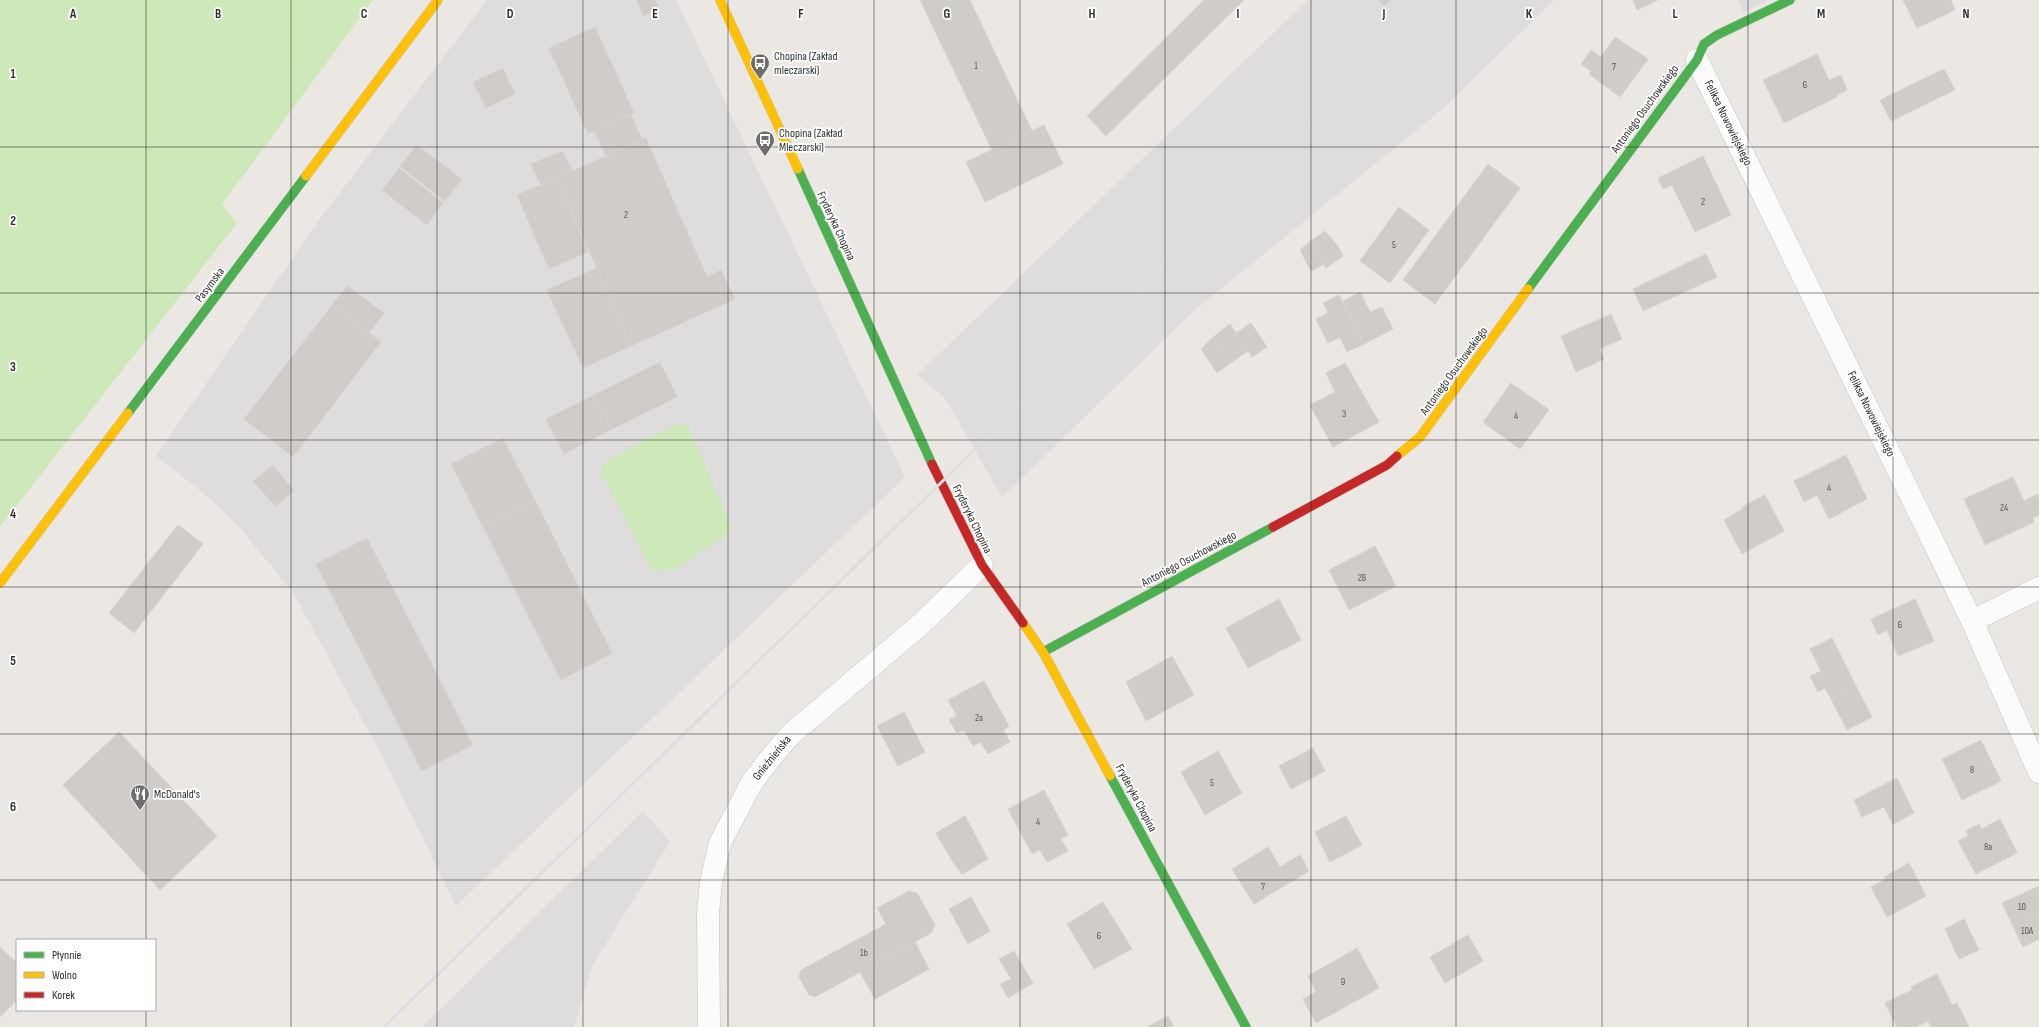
<svg xmlns="http://www.w3.org/2000/svg" width="2039" height="1027" viewBox="0 0 2039 1027" font-family="'Sofia Sans Condensed',sans-serif">
	<style>
		.industrial { fill: #dfdcde }
		.green { fill: #cde8b9 }
		.building { fill: #d0cdc9; stroke: #d6d3ce }
		.lines { fill: none; stroke-linecap: round; stroke-linejoin: round }
		.street-casing { stroke: #c4c3c3; stroke-width: 23 }
		.fast-casing { stroke: #c4c3c3; stroke-width: 10 }
		.slow-casing { stroke: #c4c3c3; stroke-width: 10 }
		.jam-casing { stroke: #c4c3c3; stroke-width: 10 }
		.street { stroke: #fcfbfb; stroke-width: 22 }
		.fast { stroke: #4caf50; stroke-width: 9 }
		.slow { stroke: #ffc107; stroke-width: 9 }
		.jam { stroke: #c62828; stroke-width: 9 }
		.rail { stroke: #dedee0; stroke-width: 3 }
		.grid { fill: none; stroke: #2d2d2d; stroke-width: 1; stroke-opacity: 0.55 }
		.labels { text-anchor: middle; dominant-baseline: central; stroke-width: 3.5; stroke-linejoin: round; paint-order: stroke }
		.number-label { font-size: 10px; fill: #585756 }
		.poi-label { font-size: 12px; fill: #2d2d2d; stroke: #fff; text-anchor: start }
		.street-label { font-size: 12px; fill: #2d2d2d; stroke: #fff }
		.grid-label { font-size: 13px; text-anchor: middle; font-weight: bold; fill: #2d2d2d; stroke: #fff; stroke-width: 3.5; stroke-linejoin: round; paint-order: stroke }
	</style>
	<rect width="100%" height="100%" fill="#ebe7e2"/>
	<!-- industrial -->
	<g class="industrial">
		<path d="M 487,0 L 676,0 L 905,477 L 456,906 L 384,760 L 294,594 L 240,528 L 206,495 L 156,456 L 316,224 Z"/>
		<path d="M 1308,0 L 1554,0 L 1444,108 L 1196,309 L 1002,497 L 944,397 L 917,375 Z"/>
		<path d="M 1737,0 L 1768,0 L 1744,12 Z"/>
		<path d="M 643,811 L 670,842 L 593,964 L 574,1027 L 422,1027 Z"/>
	</g>
	<!-- green -->
	<g class="green">
		<path d="M 0,0 L 373,0 L 222,204 L 237,223 L 0,527 Z"/>
		<path d="M 683,423 L 688,426 L 732,527 L 727,535 L 674,570 L 652,571 L 605,480 L 600,478 L 604,464 L 643,440 Z"/>
	</g>
	<!-- building -->
	<g class="building">
		<path d="M 637,0 L 655,0 L 659,9 L 643,16 Z"/>
		<path d="M 920,0 L 970,0 L 1032,131 L 992,150 Z"/>
		<path d="M 1204,0 L 1244,0 L 1106,136 L 1087,116 Z"/>
		<path d="M 1379,0 L 1391,0 L 1384,6 Z"/>
		<path d="M 1633,0 L 1658,0 L 1637,10 Z"/>
		<path d="M 1903,0 L 1951,0 L 1955,10 L 1917,28 Z"/>
		<path d="M 595,27 L 634,113 L 588,134 L 549,48 Z"/>
		<path d="M 1615,37 L 1648,59 L 1620,97 L 1589,74 L 1591,71 L 1581,64 L 1591,50 L 1601,57 Z"/>
		<path d="M 1817,54 L 1829,80 L 1841,75 L 1847,90 L 1837,95 L 1837,97 L 1784,123 L 1763,80 Z"/>
		<path d="M 503,68 L 515,94 L 486,108 L 473,82 Z"/>
		<path d="M 1944,69 L 1955,90 L 1891,121 L 1880,100 Z"/>
		<path d="M 631,115 L 642,139 L 606,156 L 595,131 Z"/>
		<path d="M 1044,125 L 1063,164 L 985,202 L 966,162 Z"/>
		<path d="M 646,138 L 707,277 L 721,270 L 735,299 L 631,346 L 557,178 Z"/>
		<path d="M 417,145 L 462,179 L 445,201 L 400,166 Z"/>
		<path d="M 562,151 L 573,171 L 541,185 L 531,164 Z"/>
		<path d="M 1703,156 L 1731,215 L 1695,232 L 1672,185 L 1663,189 L 1658,178 Z"/>
		<path d="M 1488,164 L 1520,188 L 1435,304 L 1403,280 Z"/>
		<path d="M 399,168 L 443,203 L 427,225 L 382,190 Z"/>
		<path d="M 557,178 L 588,252 L 549,269 L 517,195 Z"/>
		<path d="M 1399,207 L 1429,230 L 1390,283 L 1360,261 Z"/>
		<path d="M 1325,231 L 1338,246 L 1343,256 L 1326,268 L 1312,240 Z"/>
		<path d="M 1312,240 L 1324,264 L 1311,271 L 1300,250 Z"/>
		<path d="M 1706,254 L 1717,277 L 1643,311 L 1633,289 Z"/>
		<path d="M 597,268 L 631,346 L 583,368 L 547,290 Z"/>
		<path d="M 347,286 L 384,313 L 369,333 L 332,305 Z"/>
		<path d="M 1360,292 L 1370,312 L 1382,307 L 1393,329 L 1364,344 L 1343,301 Z"/>
		<path d="M 1339,295 L 1364,344 L 1347,352 L 1340,337 L 1328,343 L 1316,319 L 1328,313 L 1323,303 Z"/>
		<path d="M 332,305 L 381,342 L 293,457 L 244,419 Z"/>
		<path d="M 1611,314 L 1622,339 L 1599,349 L 1604,359 L 1576,372 L 1561,336 Z"/>
		<path d="M 1251,323 L 1267,347 L 1252,357 L 1236,333 Z"/>
		<path d="M 1230,324 L 1248,351 L 1229,364 L 1212,338 Z"/>
		<path d="M 1212,338 L 1229,364 L 1217,373 L 1201,349 Z"/>
		<path d="M 660,362 L 677,397 L 612,429 L 594,395 Z"/>
		<path d="M 1345,363 L 1379,422 L 1333,447 L 1310,405 L 1335,392 L 1326,373 Z"/>
		<path d="M 1511,383 L 1549,410 L 1520,449 L 1483,422 Z"/>
		<path d="M 594,395 L 612,429 L 564,454 L 546,419 Z"/>
		<path d="M 503,438 L 535,500 L 482,525 L 451,464 Z"/>
		<path d="M 1846,455 L 1867,499 L 1829,519 L 1817,495 L 1804,502 L 1794,481 Z"/>
		<path d="M 273,465 L 294,491 L 275,506 L 253,481 Z"/>
		<path d="M 2013,477 L 2024,501 L 2037,494 L 2039,499 L 2039,515 L 2033,518 L 2034,522 L 1985,545 L 1964,499 Z"/>
		<path d="M 1765,495 L 1784,531 L 1742,554 L 1724,520 L 1743,509 L 1742,507 Z"/>
		<path d="M 535,500 L 612,653 L 561,680 L 482,525 Z"/>
		<path d="M 178,525 L 203,544 L 134,633 L 109,613 Z"/>
		<path d="M 367,538 L 473,745 L 422,771 L 316,564 Z"/>
		<path d="M 1375,546 L 1396,586 L 1349,610 L 1329,570 Z"/>
		<path d="M 1279,599 L 1301,640 L 1248,668 L 1226,628 Z"/>
		<path d="M 1915,599 L 1934,641 L 1898,656 L 1887,630 L 1878,635 L 1871,619 Z"/>
		<path d="M 1832,638 L 1856,686 L 1831,699 L 1825,688 L 1818,692 L 1810,676 L 1821,671 L 1810,649 Z"/>
		<path d="M 1172,656 L 1194,695 L 1146,721 L 1126,682 Z"/>
		<path d="M 984,681 L 1009,726 L 1003,730 L 1010,742 L 988,754 L 980,742 L 973,746 L 964,730 L 957,733 L 949,720 L 957,716 L 948,700 Z"/>
		<path d="M 1856,686 L 1872,717 L 1847,730 L 1831,699 Z"/>
		<path d="M 904,712 L 925,752 L 898,766 L 877,726 Z"/>
		<path d="M 119,732 L 217,836 L 160,890 L 63,785 Z"/>
		<path d="M 1981,740 L 2001,781 L 1962,800 L 1942,759 Z"/>
		<path d="M 1313,748 L 1325,771 L 1291,789 L 1279,766 Z"/>
		<path d="M 1218,751 L 1242,793 L 1205,815 L 1181,772 Z"/>
		<path d="M 1897,778 L 1914,813 L 1893,824 L 1884,807 L 1862,817 L 1854,800 Z"/>
		<path d="M 1044,790 L 1068,835 L 1061,839 L 1068,851 L 1047,862 L 1040,850 L 1032,854 L 1008,809 Z"/>
		<path d="M 965,816 L 988,859 L 962,874 L 952,861 L 936,833 Z"/>
		<path d="M 1346,816 L 1362,845 L 1330,862 L 1315,832 Z"/>
		<path d="M 2000,819 L 2017,853 L 1976,874 L 1958,841 L 1968,836 L 1966,831 L 1979,824 L 1982,829 Z"/>
		<path d="M 1268,847 L 1280,867 L 1300,855 L 1309,871 L 1254,904 L 1232,869 Z"/>
		<path d="M 1909,863 L 1926,896 L 1887,917 L 1871,887 L 1886,879 L 1884,877 Z"/>
		<path d="M 2039,886 L 2039,911 L 2012,924 L 2002,903 Z"/>
		<path d="M 909,891 L 917,893 L 935,925 L 931,933 L 815,997 L 809,995 L 799,977 L 801,970 L 886,924 L 877,908 Z"/>
		<path d="M 971,897 L 990,931 L 968,944 L 949,909 Z"/>
		<path d="M 1103,902 L 1132,949 L 1094,969 L 1067,924 Z"/>
		<path d="M 2039,911 L 2039,939 L 2023,947 L 2012,924 Z"/>
		<path d="M 1964,919 L 1979,950 L 1959,959 L 1945,929 Z"/>
		<path d="M 1468,935 L 1483,961 L 1445,983 L 1430,957 Z"/>
		<path d="M 915,942 L 929,969 L 875,999 L 860,972 Z"/>
		<path d="M 0,947 L 17,963 L 17,1000 L 0,1017 Z"/>
		<path d="M 1357,948 L 1379,988 L 1316,1023 L 1303,999 L 1316,992 L 1308,976 Z"/>
		<path d="M 1014,951 L 1033,983 L 1008,998 L 1000,984 L 1011,979 L 999,959 Z"/>
		<path d="M 1937,974 L 1952,1005 L 1957,1003 L 1969,1027 L 1931,1027 L 1928,1021 L 1916,1027 L 1897,1027 L 1885,1003 L 1912,990 L 1911,987 Z"/>
		<path d="M 1168,1016 L 1174,1027 L 1147,1027 Z"/>
	</g>
	<g class="lines">
		<defs>
			<g id="street">
				<path d="M 1697,60 L 1972,621 L 2039,772"/>
				<path d="M 1972,621 L 2039,588"/>
				<path d="M 709,1027 L 708,913 L 711,882 L 720,843 L 751,784 L 768,761 L 790,735 L 921,624 L 982,565"/>
			</g>
			<g id="fast">
				<path d="M 798,169 L 932,464"/>
				<path d="M 1528,289 L 1697,60 L 1704,44 L 1717,35 L 1790,0"/>
				<path d="M 128,413 L 306,176"/>
				<path d="M 1043,652 L 1273,527"/>
				<path d="M 1110,776 L 1246,1027"/>
			</g>
			<g id="slow">
				<path d="M 720,0 L 798,169"/>
				<path d="M 306,176 L 438,0"/>
				<path d="M 1397,456 L 1420,437 L 1528,289"/>
				<path d="M 0,583 L 128,413"/>
				<path d="M 1023,623 L 1043,652 L 1110,776"/>
			</g>
			<g id="jam">
				<path d="M 932,464 L 982,565 L 1023,623"/>
				<path d="M 1273,527 L 1387,465 L 1397,456"/>
			</g>
		</defs>
		<!-- street casing -->
		<use href="#street" class="street-casing"/>
		<!-- fast casing -->
		<use href="#fast" class="fast-casing"/>
		<!-- slow casing -->
		<use href="#slow" class="slow-casing"/>
		<!-- jam casing -->
		<use href="#jam" class="jam-casing"/>
		<!-- street -->
		<use href="#street" class="street"/>
		<!-- fast -->
		<use href="#fast" class="fast"/>
		<!-- slow -->
		<use href="#slow" class="slow"/>
		<!-- jam -->
		<use href="#jam" class="jam"/>
		<!-- rail -->
		<path class="rail" d="M 384,1027 L 1435,0"/>
	</g>
	<!-- grid -->
	<path class="grid" d="M 146,0 L 146,940M 291,0 L 291,1027M 437,0 L 437,1027M 583,0 L 583,1027M 728,0 L 728,1027M 874,0 L 874,1027M 1020,0 L 1020,1027M 1165,0 L 1165,1027M 1311,0 L 1311,1027M 1456,0 L 1456,1027M 1602,0 L 1602,1027M 1748,0 L 1748,1027M 1893,0 L 1893,1027M 0,147 L 2039,147M 0,293 L 2039,293M 0,440 L 2039,440M 0,587 L 2039,587M 0,734 L 2039,734M 0,880 L 2039,880M 146,1010 L 146,1027"/>
	<!-- icons -->
	<defs>
		<symbol id="bus-pin" viewBox="-11 -11 22 30"><path d="M0 17L-7.5 6A9.5 9.5 0 1 1 7.5 6Z" fill="#706e6c" stroke="#fff"/><path d="M-5-6H5V4H4V6H2V4H-2V6H-4V4H-5ZM-3.5-4V0h7V-4ZM-3.5 1.2v1.5H-2V1.2ZM2 1.2v1.5H3.5V1.2Z" fill="#fff"/></symbol>
		<symbol id="restaurant-pin" viewBox="-11 -11 22 30"><path d="M0 17L-7.5 6A9.5 9.5 0 1 1 7.5 6Z" fill="#706e6c" stroke="#fff"/><path d="M-5-6h1v4h1v-4h1v4h1v-4h1v5L-1.5 .5V6h-2V.5L-5-1ZM5-6V6H3V1.5H1.5Q1.5-4 5-6Z" fill="#fff"/></symbol>
	</defs>
	<g fill-rule="evenodd">
		<use href="#bus-pin" x="749" y="52" width="22" height="30"/>
		<use href="#bus-pin" x="754" y="129" width="22" height="30"/>
		<use href="#restaurant-pin" x="129" y="783" width="22" height="30"/>
	</g>
	<g class="labels">
		<!-- number labels -->
		<g class="number-label">
			<text x="976" y="66">1</text>
			<text x="1614" y="67">7</text>
			<text x="1805" y="85">6</text>
			<text x="1703" y="202">2</text>
			<text x="626" y="215">2</text>
			<text x="1394" y="245">5</text>
			<text x="1344" y="414">3</text>
			<text x="1516" y="416">4</text>
			<text x="1829" y="488">4</text>
			<text x="2004" y="508">24</text>
			<text x="1362" y="578">2B</text>
			<text x="1900" y="625">6</text>
			<text x="979" y="718">2a</text>
			<text x="1972" y="770">8</text>
			<text x="1212" y="783">5</text>
			<text x="1038" y="822">4</text>
			<text x="1988" y="847">8a</text>
			<text x="1263" y="887">7</text>
			<text x="2022" y="907">10</text>
			<text x="2027" y="931">10A</text>
			<text x="1099" y="936">6</text>
			<text x="864" y="953">1b</text>
			<text x="1343" y="982">9</text>
		</g>
		<!-- poi labels -->
		<g class="poi-label">
			<text x="774" y="56">Chopina (Zakład<tspan x="774" dy="14">mleczarski)</tspan></text>
			<text x="779" y="133">Chopina (Zakład<tspan x="779" dy="14">Mleczarski)</tspan></text>
			<text x="154" y="794">McDonald's</text>
		</g>
		<!-- street labels -->
		<g class="street-label">
			<text transform="translate(1645 109) rotate(-54)">Antoniego Osuchowskiego</text>
			<text transform="translate(1728 123) rotate(64)">Feliksa Nowowiejskiego</text>
			<text transform="translate(836 226) rotate(65)">Fryderyka Chopina</text>
			<text transform="translate(210 285) rotate(-53)">Pasymska</text>
			<text transform="translate(1454 371) rotate(-54)">Antoniego Osuchowskiego</text>
			<text transform="translate(1871 414) rotate(64)">Feliksa Nowowiejskiego</text>
			<text transform="translate(972 519) rotate(64)">Fryderyka Chopina</text>
			<text transform="translate(1189 559) rotate(-28)">Antoniego Osuchowskiego</text>
			<text transform="translate(772 758) rotate(-51)">Gnieźnieńska</text>
			<text transform="translate(1136 798) rotate(62)">Fryderyka Chopina</text>
		</g>
	</g>
	<g class="grid-label">
		<text x="73" y="18">A</text>
		<text x="218" y="18">B</text>
		<text x="364" y="18">C</text>
		<text x="510" y="18">D</text>
		<text x="655" y="18">E</text>
		<text x="801" y="18">F</text>
		<text x="947" y="18">G</text>
		<text x="1092" y="18">H</text>
		<text x="1238" y="18">I</text>
		<text x="1384" y="18">J</text>
		<text x="1529" y="18">K</text>
		<text x="1675" y="18">L</text>
		<text x="1821" y="18">M</text>
		<text x="1966" y="18">N</text>
		<text x="13" y="78">1</text>
		<text x="13" y="225">2</text>
		<text x="13" y="371">3</text>
		<text x="13" y="518">4</text>
		<text x="13" y="665">5</text>
		<text x="13" y="811">6</text>
	</g>
	<!-- legend -->
	<rect x="16" y="939" width="140" height="72" fill="#ffffff" stroke="#ababab"/>
	<rect x="24" y="952" width="20" height="6" fill="#4caf50" stroke="#ababab"/>
	<text x="52" y="959" font-size="12" fill="#2d2d2d">Płynnie</text>
	<rect x="24" y="972" width="20" height="6" fill="#ffc107" stroke="#ababab"/>
	<text x="52" y="979" font-size="12" fill="#2d2d2d">Wolno</text>
	<rect x="24" y="992" width="20" height="6" fill="#c62828" stroke="#ababab"/>
	<text x="52" y="999" font-size="12" fill="#2d2d2d">Korek</text>
</svg>
